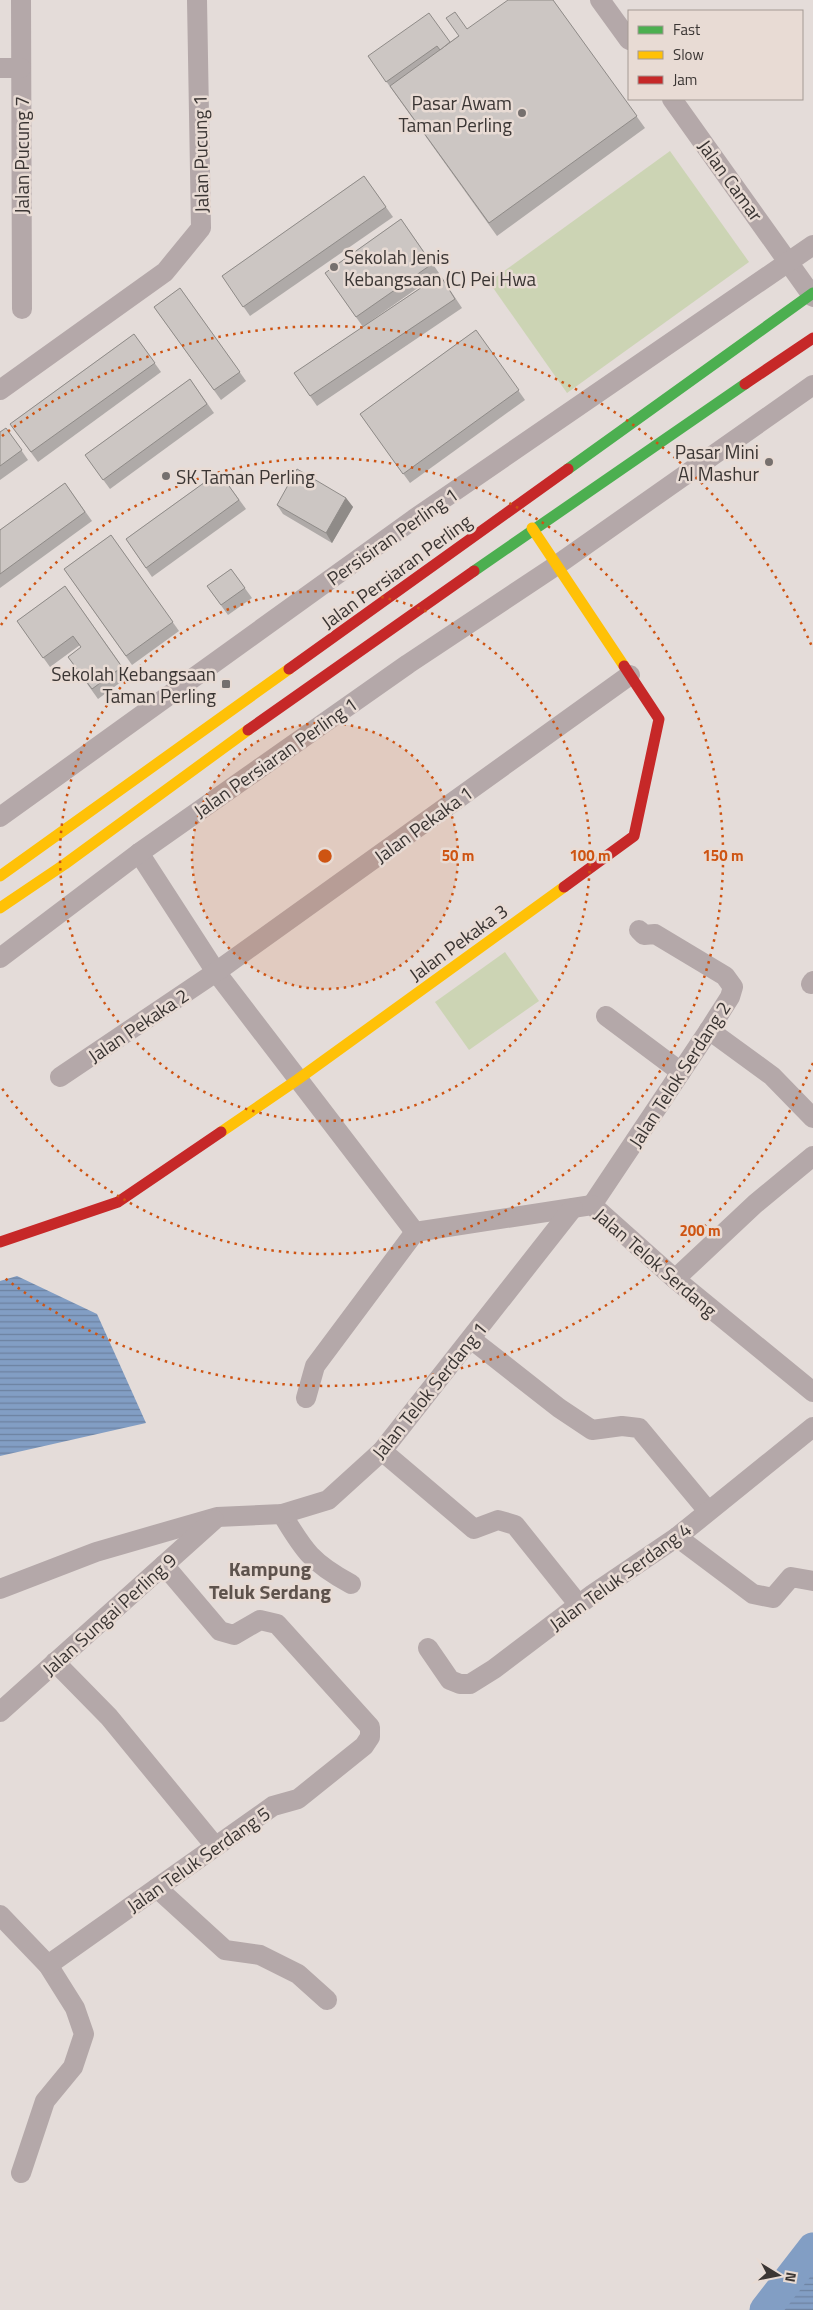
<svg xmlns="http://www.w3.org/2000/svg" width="813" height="2310" viewBox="0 0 813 2310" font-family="'Titillium Web',sans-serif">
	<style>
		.park { fill: #ccd4b4 }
		.water { fill: url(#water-rules) }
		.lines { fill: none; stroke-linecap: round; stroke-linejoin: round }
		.river { stroke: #829ec4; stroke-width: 31 }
		.street { stroke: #b4a8a9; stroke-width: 20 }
		.fast { stroke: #4caf50; stroke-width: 11 }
		.slow { stroke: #ffc107; stroke-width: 11 }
		.jam { stroke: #c62828; stroke-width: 11 }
		.wall { fill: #afaaa8 }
		.shaded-wall { fill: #8f8b88 }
		.building { fill: #ccc6c3; stroke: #8f8b88 }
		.ring { fill: none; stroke: #ce5412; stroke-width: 2.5; stroke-dasharray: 2.5 5 }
		.poi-dot { fill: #76706e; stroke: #e8dbd4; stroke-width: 2 }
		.labels { text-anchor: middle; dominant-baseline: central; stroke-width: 5; stroke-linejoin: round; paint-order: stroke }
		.poi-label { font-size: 19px; fill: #3b3634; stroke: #e8dbd4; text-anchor: end }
		.street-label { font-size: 19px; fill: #3b3634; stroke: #e8dbd4 }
		.neighbourhood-label { font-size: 20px; font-weight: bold; fill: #5e534d; stroke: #e8dbd4 }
		.centre { fill: #ce5412; stroke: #e8dbd4; stroke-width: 2.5 }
		.ring-label { font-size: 15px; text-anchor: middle; font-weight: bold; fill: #ce5412; stroke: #e8dbd4; stroke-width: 5; stroke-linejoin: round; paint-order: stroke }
	</style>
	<defs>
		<pattern id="water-rules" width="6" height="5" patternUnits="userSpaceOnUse" patternTransform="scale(1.25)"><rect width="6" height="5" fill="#829ec4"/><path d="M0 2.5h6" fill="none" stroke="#6c82a0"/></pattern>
	</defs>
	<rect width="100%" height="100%" fill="#e4dcd9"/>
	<!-- park -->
	<g class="park">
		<path d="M 670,151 L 749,262 L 567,393 L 489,282 Z"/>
		<path d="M 505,952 L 539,1001 L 469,1050 L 435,1002 Z"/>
	</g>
	<!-- water -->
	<g class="water">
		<path d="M 17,1276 L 97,1314 L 146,1423 L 0,1456 L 0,1281 Z"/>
		<path d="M 813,2248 L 813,2310 L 765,2310 Z"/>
	</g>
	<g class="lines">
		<!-- river -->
		<path class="river" d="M 765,2310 L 813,2248"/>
		<!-- street -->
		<g class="street">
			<path d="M 21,0 L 22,309"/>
			<path d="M 600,0 L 629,40"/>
			<path d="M 0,68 L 21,68"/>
			<path d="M 672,99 L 813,297"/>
			<path d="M 0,390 L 165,272 L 201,228 L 197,0"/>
			<path d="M 0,817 L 414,519 L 813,245"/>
			<path d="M 139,853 L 216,972 L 415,1232"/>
			<path d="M 0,958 L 139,853 L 408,664 L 557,565 L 813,385"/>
			<path d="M 811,984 L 813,981"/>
			<path d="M 606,1016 L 681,1072"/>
			<path d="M 709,1030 L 772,1076 L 813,1118"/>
			<path d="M 60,1077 L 216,972 L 630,675"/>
			<path d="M 592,1205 L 709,1030 L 730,997 L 733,987 L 725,976 L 655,934 L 644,935 L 639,930"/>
			<path d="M 415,1232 L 592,1205 L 675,1279 L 813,1392"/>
			<path d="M 675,1279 L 755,1204 L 813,1156"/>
			<path d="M 471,1339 L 559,1408 L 592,1430 L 622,1426 L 639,1428 L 708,1511"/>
			<path d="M 306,1398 L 315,1366 L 415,1232"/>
			<path d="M 382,1451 L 474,1529 L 498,1520 L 515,1525 L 579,1605"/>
			<path d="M 282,1514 C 304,1551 312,1563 351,1584"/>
			<path d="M 677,1537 L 753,1594 L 773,1598 L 791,1577 L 813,1581"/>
			<path d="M 0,1589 L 96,1552 L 217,1517 L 282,1514 L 328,1500 L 382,1451 L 573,1208"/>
			<path d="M 428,1648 L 450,1680 L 460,1684 L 470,1684 L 494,1669 L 593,1594 L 677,1537 L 813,1427"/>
			<path d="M 55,1662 L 109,1717 L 215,1846"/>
			<path d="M 0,1712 L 214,1520"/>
			<path d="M 157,1888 L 225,1950 L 260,1955 L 298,1974 L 327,2000"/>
			<path d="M 0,1915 L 48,1965 L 75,2008 L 84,2034 L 73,2067 L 45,2101 L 21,2173"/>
			<path d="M 48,1965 L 273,1806 L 298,1799 L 364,1746 L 370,1737 L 370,1727 L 277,1624 L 260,1620 L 234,1635 L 220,1631 L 164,1565"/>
		</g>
		<!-- fast -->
		<g class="fast">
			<path d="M 568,469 L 813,293"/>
			<path d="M 474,571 L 745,384"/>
		</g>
		<!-- slow -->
		<g class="slow">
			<path d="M 532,528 L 624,666"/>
			<path d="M 0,876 L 289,669"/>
			<path d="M 0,908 L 65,864 L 248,730"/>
			<path d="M 221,1132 L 297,1080 L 564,887"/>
		</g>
		<!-- jam -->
		<g class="jam">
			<path d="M 745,384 L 813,338"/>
			<path d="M 289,669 L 568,469"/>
			<path d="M 248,730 L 474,571"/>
			<path d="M 564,887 L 634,836 L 659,719 L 624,666"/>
			<path d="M 0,1242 L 118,1202 L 221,1132"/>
		</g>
	</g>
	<!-- wall -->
	<g class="wall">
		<path d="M 553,0 L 645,128 L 497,236 L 368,56 L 450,42 L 467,29 Z"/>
		<path d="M 364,176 L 393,217 L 250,316 L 222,276 Z"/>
		<path d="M 401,219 L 439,273 L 365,325 L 440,275 L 462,308 L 317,406 L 294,373 L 363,327 L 325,273 Z"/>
		<path d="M 180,288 L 246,381 L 221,400 L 154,307 Z"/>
		<path d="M 476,330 L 525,400 L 410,483 L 360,414 Z"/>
		<path d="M 134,334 L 161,372 L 38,462 L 10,424 Z"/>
		<path d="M 190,379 L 214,413 L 110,489 L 85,455 Z"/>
		<path d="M 6,428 L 28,460 L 0,480 L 0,432 Z"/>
		<path d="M 219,472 L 246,509 L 152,577 L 126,539 Z"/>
		<path d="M 65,483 L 92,521 L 0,588 L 0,530 Z"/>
		<path d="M 346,498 L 353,507 L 332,543 L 283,514 L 277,505 Z"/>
		<path d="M 111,535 L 179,631 L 132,665 L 64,569 Z"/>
		<path d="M 231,569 L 252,598 L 228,615 L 207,586 Z"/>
		<path d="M 65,586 L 129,676 L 98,699 L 68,657 L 81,647 L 80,645 L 50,667 L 17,621 Z"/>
	</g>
	<!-- shaded-wall -->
	<path class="shaded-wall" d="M 346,498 L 353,507 L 332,543 L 326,533 Z"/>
	<!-- building -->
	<g class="building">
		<path d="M 508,0 L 553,0 L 637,116 L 489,223 L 390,86 L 459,36 L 446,18 L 455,12 L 467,29 Z"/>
		<path d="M 429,13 L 450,42 L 440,50 L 437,46 L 386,82 L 368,56 Z"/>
		<path d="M 364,176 L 386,207 L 243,307 L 222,276 Z"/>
		<path d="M 401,219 L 432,264 L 356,317 L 325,273 Z"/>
		<path d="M 440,275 L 455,299 L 310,396 L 294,373 Z"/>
		<path d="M 180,288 L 240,372 L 214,390 L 154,307 Z"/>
		<path d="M 476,330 L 519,390 L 403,474 L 360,414 Z"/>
		<path d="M 134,334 L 155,363 L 31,452 L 10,424 Z"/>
		<path d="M 190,379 L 207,404 L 103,480 L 85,455 Z"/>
		<path d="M 6,428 L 22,450 L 0,466 L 0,432 Z"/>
		<path d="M 297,469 L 346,498 L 326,533 L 277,505 Z"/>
		<path d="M 219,472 L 239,500 L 146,568 L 126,539 Z"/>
		<path d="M 65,483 L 85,512 L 0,574 L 0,530 Z"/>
		<path d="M 111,535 L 173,622 L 126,656 L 64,569 Z"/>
		<path d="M 231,569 L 245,588 L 221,605 L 207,586 Z"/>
		<path d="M 65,586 L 122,667 L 92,689 L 68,657 L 81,647 L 73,636 L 43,658 L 17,621 Z"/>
	</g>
	<!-- distance rings -->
	<circle cx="325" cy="856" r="133" fill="#ce5412" fill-opacity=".12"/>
	<g class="ring">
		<circle cx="325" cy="856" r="133"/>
		<circle cx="325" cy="856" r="265"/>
		<path d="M1 625A398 398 0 1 1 1 1087"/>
		<path d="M813 1063A530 530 0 0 1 2 1276M2 436A530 530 0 0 1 813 649"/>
	</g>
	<!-- markers -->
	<g class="poi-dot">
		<circle cx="522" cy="113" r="5"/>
		<circle cx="334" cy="267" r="5"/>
		<circle cx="769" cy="462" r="5"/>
		<circle cx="166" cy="476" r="5"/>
		<rect x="221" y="679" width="10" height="10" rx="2.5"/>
	</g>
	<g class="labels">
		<!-- poi labels -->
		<g class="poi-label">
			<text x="512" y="102">Pasar Awam<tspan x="512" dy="22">Taman Perling</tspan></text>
			<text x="344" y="256" text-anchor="start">Sekolah Jenis<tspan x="344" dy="22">Kebangsaan (C) Pei Hwa</tspan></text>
			<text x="759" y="451">Pasar Mini<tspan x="759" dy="22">Al Mashur</tspan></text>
			<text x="176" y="476" text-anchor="start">SK Taman Perling</text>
			<text x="216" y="673">Sekolah Kebangsaan<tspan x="216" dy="22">Taman Perling</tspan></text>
		</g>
		<!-- street labels -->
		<g class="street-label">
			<text transform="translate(200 154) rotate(-91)">Jalan Pucung 1</text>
			<text transform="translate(21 155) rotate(-90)">Jalan Pucung 7</text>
			<text transform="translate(731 180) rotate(54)">Jalan Camar</text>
			<text transform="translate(392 536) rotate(-35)">Persisiran Perling 1</text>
			<text transform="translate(396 571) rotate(-36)">Jalan Persiaran Perling</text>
			<text transform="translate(275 757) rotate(-35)">Jalan Persiaran Perling 1</text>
			<text transform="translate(423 824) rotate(-36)">Jalan Pekaka 1</text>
			<text transform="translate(458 942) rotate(-36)">Jalan Pekaka 3</text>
			<text transform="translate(138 1025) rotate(-34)">Jalan Pekaka 2</text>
			<text transform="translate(679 1074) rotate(-57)">Jalan Telok Serdang 2</text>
			<text transform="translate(656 1262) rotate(41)">Jalan Telok Serdang</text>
			<text transform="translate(429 1390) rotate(-51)">Jalan Telok Serdang 1</text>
			<text transform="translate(620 1576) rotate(-36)">Jalan Teluk Serdang 4</text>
			<text transform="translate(109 1614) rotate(-42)">Jalan Sungai Perling 9</text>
			<text transform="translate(198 1859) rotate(-35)">Jalan Teluk Serdang 5</text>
		</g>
		<!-- neighbourhood labels -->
		<g class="neighbourhood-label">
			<text x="270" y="1568">Kampung<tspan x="270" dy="23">Teluk Serdang</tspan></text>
		</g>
	</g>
	<circle cx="325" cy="856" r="8" class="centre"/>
	<g class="ring-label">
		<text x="458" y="861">50 m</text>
		<text x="590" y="861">100 m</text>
		<text x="723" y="861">150 m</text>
		<text x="700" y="1236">200 m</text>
	</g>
	<!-- legend -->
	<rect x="628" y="10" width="175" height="90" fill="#e8dbd4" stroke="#a39994"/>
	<rect x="638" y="26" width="25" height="8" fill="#4caf50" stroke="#a39994"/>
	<text x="673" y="35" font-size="15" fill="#3b3634">Fast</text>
	<rect x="638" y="51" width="25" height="8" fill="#ffc107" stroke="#a39994"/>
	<text x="673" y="60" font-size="15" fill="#3b3634">Slow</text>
	<rect x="638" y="76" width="25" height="8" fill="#c62828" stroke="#a39994"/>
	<text x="673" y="85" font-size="15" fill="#3b3634">Jam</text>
	<!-- north arrow -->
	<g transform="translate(778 2275) rotate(100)" stroke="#e8dbd4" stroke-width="4" paint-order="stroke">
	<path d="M0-4L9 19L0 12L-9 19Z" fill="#3b3634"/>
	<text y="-8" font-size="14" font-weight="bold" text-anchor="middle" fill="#3b3634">N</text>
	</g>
</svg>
